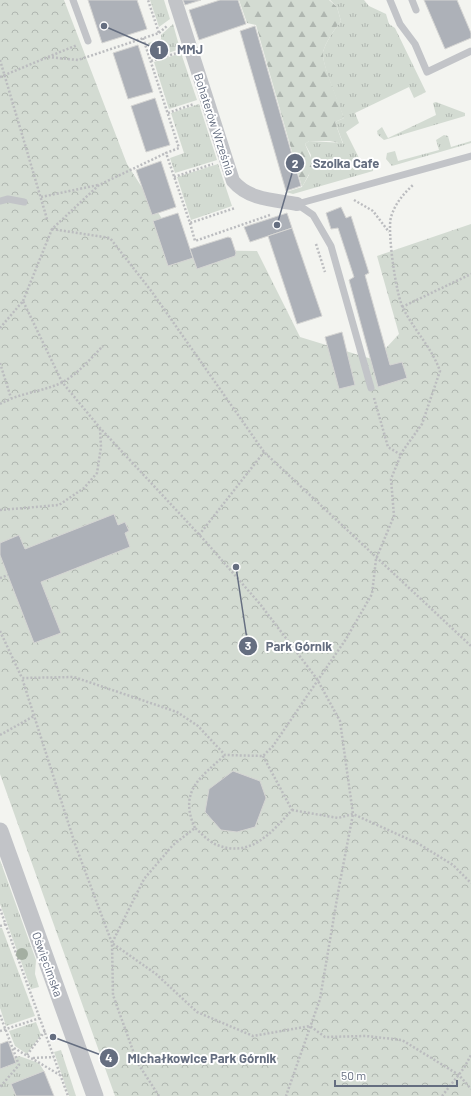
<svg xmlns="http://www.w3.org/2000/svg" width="471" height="1096" viewBox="0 0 471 1096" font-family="Barlow,sans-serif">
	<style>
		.grass { fill: url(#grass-tufts) }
		.forest { fill: url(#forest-firs) }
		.park { fill: url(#park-crowns) }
		.building { fill: #adb1b8; stroke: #d5d5d3 }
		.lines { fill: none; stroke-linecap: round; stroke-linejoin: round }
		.path { stroke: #bbbcbf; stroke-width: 2.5; stroke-dasharray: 2 2; stroke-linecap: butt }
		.service { stroke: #c2c4c8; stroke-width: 7 }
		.minor { stroke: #c2c4c8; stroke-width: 14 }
		.tertiary { stroke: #c2c4c8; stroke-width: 17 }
		.tree { fill: #a4afa2 }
		.labels { text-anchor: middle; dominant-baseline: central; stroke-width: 4; stroke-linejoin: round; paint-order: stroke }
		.street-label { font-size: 12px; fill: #656e80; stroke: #fff }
		.leader { fill: none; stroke: #656e80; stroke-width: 1.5 }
		.callout-dot { fill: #656e80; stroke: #fff; stroke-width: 1.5 }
		.mark-label { font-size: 12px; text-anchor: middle; font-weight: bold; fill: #fff }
		.callout-label { font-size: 13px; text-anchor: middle; font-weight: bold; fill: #656e80; stroke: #fff; stroke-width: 4; stroke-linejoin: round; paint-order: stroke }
	</style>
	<defs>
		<pattern id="grass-tufts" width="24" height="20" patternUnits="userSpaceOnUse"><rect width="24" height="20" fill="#d3dbd2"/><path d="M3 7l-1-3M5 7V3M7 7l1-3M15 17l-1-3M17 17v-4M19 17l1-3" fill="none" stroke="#afb6b0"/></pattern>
		<pattern id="forest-firs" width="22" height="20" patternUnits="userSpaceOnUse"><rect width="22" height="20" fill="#d3dbd2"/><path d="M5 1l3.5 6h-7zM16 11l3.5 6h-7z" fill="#afb6b0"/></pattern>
		<pattern id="park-crowns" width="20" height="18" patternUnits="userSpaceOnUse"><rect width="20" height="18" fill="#d3dbd2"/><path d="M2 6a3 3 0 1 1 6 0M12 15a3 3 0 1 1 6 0" fill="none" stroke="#afb6b0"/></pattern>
	</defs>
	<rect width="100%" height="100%" fill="#f3f4f0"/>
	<!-- grass -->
	<g class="grass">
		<path d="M 150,0 L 164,0 L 170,19 L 159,27 Z"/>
		<path d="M 330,0 L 364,0 L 369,6 L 386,14 L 389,24 L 395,28 L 426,92 L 414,98 L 409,87 L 355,113 L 359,123 L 346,132 L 362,164 L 372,159 L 374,161 L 373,171 L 293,194 L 286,192 L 302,187 L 309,175 L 311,155 L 305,144 L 309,141 L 343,143 L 335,122 L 344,118 C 339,104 322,65 323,53 C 325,42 335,29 341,21 L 337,7 Z"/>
		<path d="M 173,24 L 180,49 L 153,58 L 148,43 L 161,39 L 161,35 Z"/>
		<path d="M 181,53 L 197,100 L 169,109 L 154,62 Z"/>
		<path d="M 436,102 L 465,113 L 465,116 L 384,140 L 378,135 L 377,131 L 382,127 L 388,138 L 436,115 L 433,103 Z"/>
		<path d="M 199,104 L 217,160 L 175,173 L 170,158 L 184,153 L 171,113 Z"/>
		<path d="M 444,135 L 448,136 L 451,147 L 471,141 L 471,143 L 392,166 L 386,159 L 387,153 L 395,151 L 398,161 L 439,150 L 436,140 Z"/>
		<path d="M 218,164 L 232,206 L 191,220 L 177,177 Z"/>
		<path d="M 0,860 L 36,960 L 35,974 L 39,987 L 31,989 L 0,904 Z"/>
		<path d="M 0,928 L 2,928 L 35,1016 L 6,1026 L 0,1008 Z"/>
		<path d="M 36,1022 L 41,1035 L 27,1054 L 15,1046 L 9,1031 Z"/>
		<path d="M 61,1050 L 76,1096 L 69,1096 L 54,1052 Z"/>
		<path d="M 19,1056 L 39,1063 L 44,1071 L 11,1084 L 16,1096 L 0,1096 L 0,1069 L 15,1063 L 14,1058 Z"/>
	</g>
	<!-- forest -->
	<path class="forest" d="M 239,0 L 329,0 L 337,7 L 341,21 C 335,29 325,42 323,53 C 322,65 340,104 344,118 L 335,122 L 343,144 L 330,141 L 309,141 L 305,144 L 314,165 L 302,187 L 256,25 L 247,23 Z"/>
	<!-- park -->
	<path class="park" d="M 0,0 L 64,0 L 127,164 L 182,250 L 257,251 L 300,337 L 375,360 L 399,334 L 377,256 L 471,224 L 471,1096 L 115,1096 L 0,774 Z"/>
	<!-- building -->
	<g class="building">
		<path d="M 88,0 L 137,0 L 147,29 L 102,43 Z"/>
		<path d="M 183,0 L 201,0 L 185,5 Z"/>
		<path d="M 220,0 L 238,0 L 246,24 L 199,40 L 189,10 Z"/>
		<path d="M 424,0 L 457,0 L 471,33 L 471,38 L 445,49 Z"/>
		<path d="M 255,26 L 301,186 L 286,191 L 240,31 Z"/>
		<path d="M 138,45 L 153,92 L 128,99 L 113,53 Z"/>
		<path d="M 155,98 L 170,145 L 146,152 L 131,106 Z"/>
		<path d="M 161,161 L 176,207 L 152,215 L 136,170 Z"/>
		<path d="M 341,207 L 346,218 L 351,216 L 369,273 L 365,275 L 390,365 L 402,362 L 407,378 L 378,387 L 349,280 L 354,277 L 338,228 L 331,229 L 326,213 Z"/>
		<path d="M 178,213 L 193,258 L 168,266 L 153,221 Z"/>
		<path d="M 287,213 L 292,228 L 250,242 L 244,227 Z"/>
		<path d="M 292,228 L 322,316 L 297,324 L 268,236 Z"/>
		<path d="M 228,237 L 231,238 L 236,253 L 235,256 L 197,269 L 190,249 Z"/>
		<path d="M 342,332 L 355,385 L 339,389 L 325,337 Z"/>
		<path d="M 114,514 L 118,525 L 125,522 L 129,531 L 125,533 L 130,547 L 41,582 L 61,633 L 34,643 L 0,555 L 0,543 L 19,535 L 25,549 Z"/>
		<path d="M 233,771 L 260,781 L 266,798 L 255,827 L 237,832 L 221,830 L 205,812 L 209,789 Z"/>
		<path d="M 8,1041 L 16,1063 L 0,1069 L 0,1044 Z"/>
		<path d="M 44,1071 L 54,1096 L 16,1096 L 11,1084 Z"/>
	</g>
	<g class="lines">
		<!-- path -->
		<g class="path">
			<path d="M 159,33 L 167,26"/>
			<path d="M 143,38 L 179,148 L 166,153 L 190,223 L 235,208"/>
			<path d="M 48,57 L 78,60 L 159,33 L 148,0"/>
			<path d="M 0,60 L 47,219"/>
			<path d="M 151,61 L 177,53"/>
			<path d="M 0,77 L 77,45"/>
			<path d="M 168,113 L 194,104"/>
			<path d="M 174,177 L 213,164"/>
			<path d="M 41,197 L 98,185"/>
			<path d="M 354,200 L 373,211 L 389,232"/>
			<path d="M 190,223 L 195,241 L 270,215"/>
			<path d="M 52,229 L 110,238 L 152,292 L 264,452 L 471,646"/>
			<path d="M 316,244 L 325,272"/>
			<path d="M 23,301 L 52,229 L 99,185 L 166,153"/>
			<path d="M 402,307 L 471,274"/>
			<path d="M 0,328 L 23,301 L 62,382 L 100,428 L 206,542 L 260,604 L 317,679 L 340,721 L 353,814 L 339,887 L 320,999 L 286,1096"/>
			<path d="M 0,363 L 11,398"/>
			<path d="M 374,398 L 388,447 L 401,455"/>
			<path d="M 0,404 C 19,393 41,392 61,383 C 77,375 90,359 103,346"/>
			<path d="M 0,510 L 59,505 L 84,488 L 97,473 L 101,447 L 100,429"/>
			<path d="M 199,535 L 264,452"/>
			<path d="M 0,578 L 8,575"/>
			<path d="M 0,631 L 22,678"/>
			<path d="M 0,735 L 34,716"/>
			<path d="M 263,756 L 292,810 C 271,833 251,858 217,845 C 209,842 201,833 195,828 L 173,845 L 144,879 L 112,943 L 156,974 L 197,1012 L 253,1036 L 310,1026 L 325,1037 L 366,1036 L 402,1040 L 459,1075 L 471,1089"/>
			<path d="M 292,810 L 338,818 L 353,814 L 419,844 L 453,865 L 471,883"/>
			<path d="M 195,828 C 178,791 201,777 225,755"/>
			<path d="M 0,909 L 68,1096"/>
			<path d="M 0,926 L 6,924"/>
			<path d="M 0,1015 L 19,1065 L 0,1087"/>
			<path d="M 0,1031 L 40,1018"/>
			<path d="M 14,1048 L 60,1075"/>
			<path d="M 27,1055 L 45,1031"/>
			<path d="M 33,1058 L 54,1057"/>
			<path d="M 159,1096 L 137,1062 L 113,995 L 112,943 L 75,844 L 22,678 L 74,677 L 177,712 L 198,726 L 225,755 L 263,756 L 273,746 L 346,639 L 372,594 L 376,559 L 394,516 L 391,479 L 402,452 L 422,424 L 440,371 C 432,348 414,330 403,308 C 396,295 387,231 391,217 C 395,204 403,194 413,185"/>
			<path d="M 442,1096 L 464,1068 L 471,1055"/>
		</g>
		<!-- service -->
		<g class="service">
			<path d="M 73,0 L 88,41"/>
			<path d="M 390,0 L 400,24 L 415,44 L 427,72 L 471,51"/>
			<path d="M 412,0 L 416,10"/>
			<path d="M 0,201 L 8,199 L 24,202"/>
			<path d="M 297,204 L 313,215 L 331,246 L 371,388"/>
			<path d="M 297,204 L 471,156"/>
		</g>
		<!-- minor -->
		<path class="minor" d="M 175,0 L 233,181 C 249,200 274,200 297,204"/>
		<!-- tertiary -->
		<path class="tertiary" d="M 0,831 L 95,1096"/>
	</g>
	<!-- trees -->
	<circle class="tree" cx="22" cy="954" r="6"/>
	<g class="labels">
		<!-- street labels -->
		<g class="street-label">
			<text transform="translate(215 124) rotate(72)">Bohaterów Września</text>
			<text transform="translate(48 964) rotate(70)">Oświęcimska</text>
		</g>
	</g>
	<!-- callouts -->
	<path class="leader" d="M104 26L159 50M277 225L295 163M236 567L248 646M53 1037L109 1058"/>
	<g class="callout-dot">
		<circle cx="104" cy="26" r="4"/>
		<circle cx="277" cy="225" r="4"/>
		<circle cx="236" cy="567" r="4"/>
		<circle cx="53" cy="1037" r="4"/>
		<circle cx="159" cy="50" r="10"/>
		<circle cx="295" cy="163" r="10"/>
		<circle cx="248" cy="646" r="10"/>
		<circle cx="109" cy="1058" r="10"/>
	</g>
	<g class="mark-label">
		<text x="159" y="54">1</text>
		<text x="295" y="168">2</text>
		<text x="248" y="650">3</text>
		<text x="109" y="1062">4</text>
	</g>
	<g class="callout-label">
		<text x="190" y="54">MMJ</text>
		<text x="346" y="168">Szolka Cafe</text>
		<text x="299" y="651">Park Górnik</text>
		<text x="202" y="1063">Michałkowice Park Górnik</text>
	</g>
	<!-- scale -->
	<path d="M335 1080v6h122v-6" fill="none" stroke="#656e80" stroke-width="2"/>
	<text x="341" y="1080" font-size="12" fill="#656e80" stroke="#ffffff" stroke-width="3" paint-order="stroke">50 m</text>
</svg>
